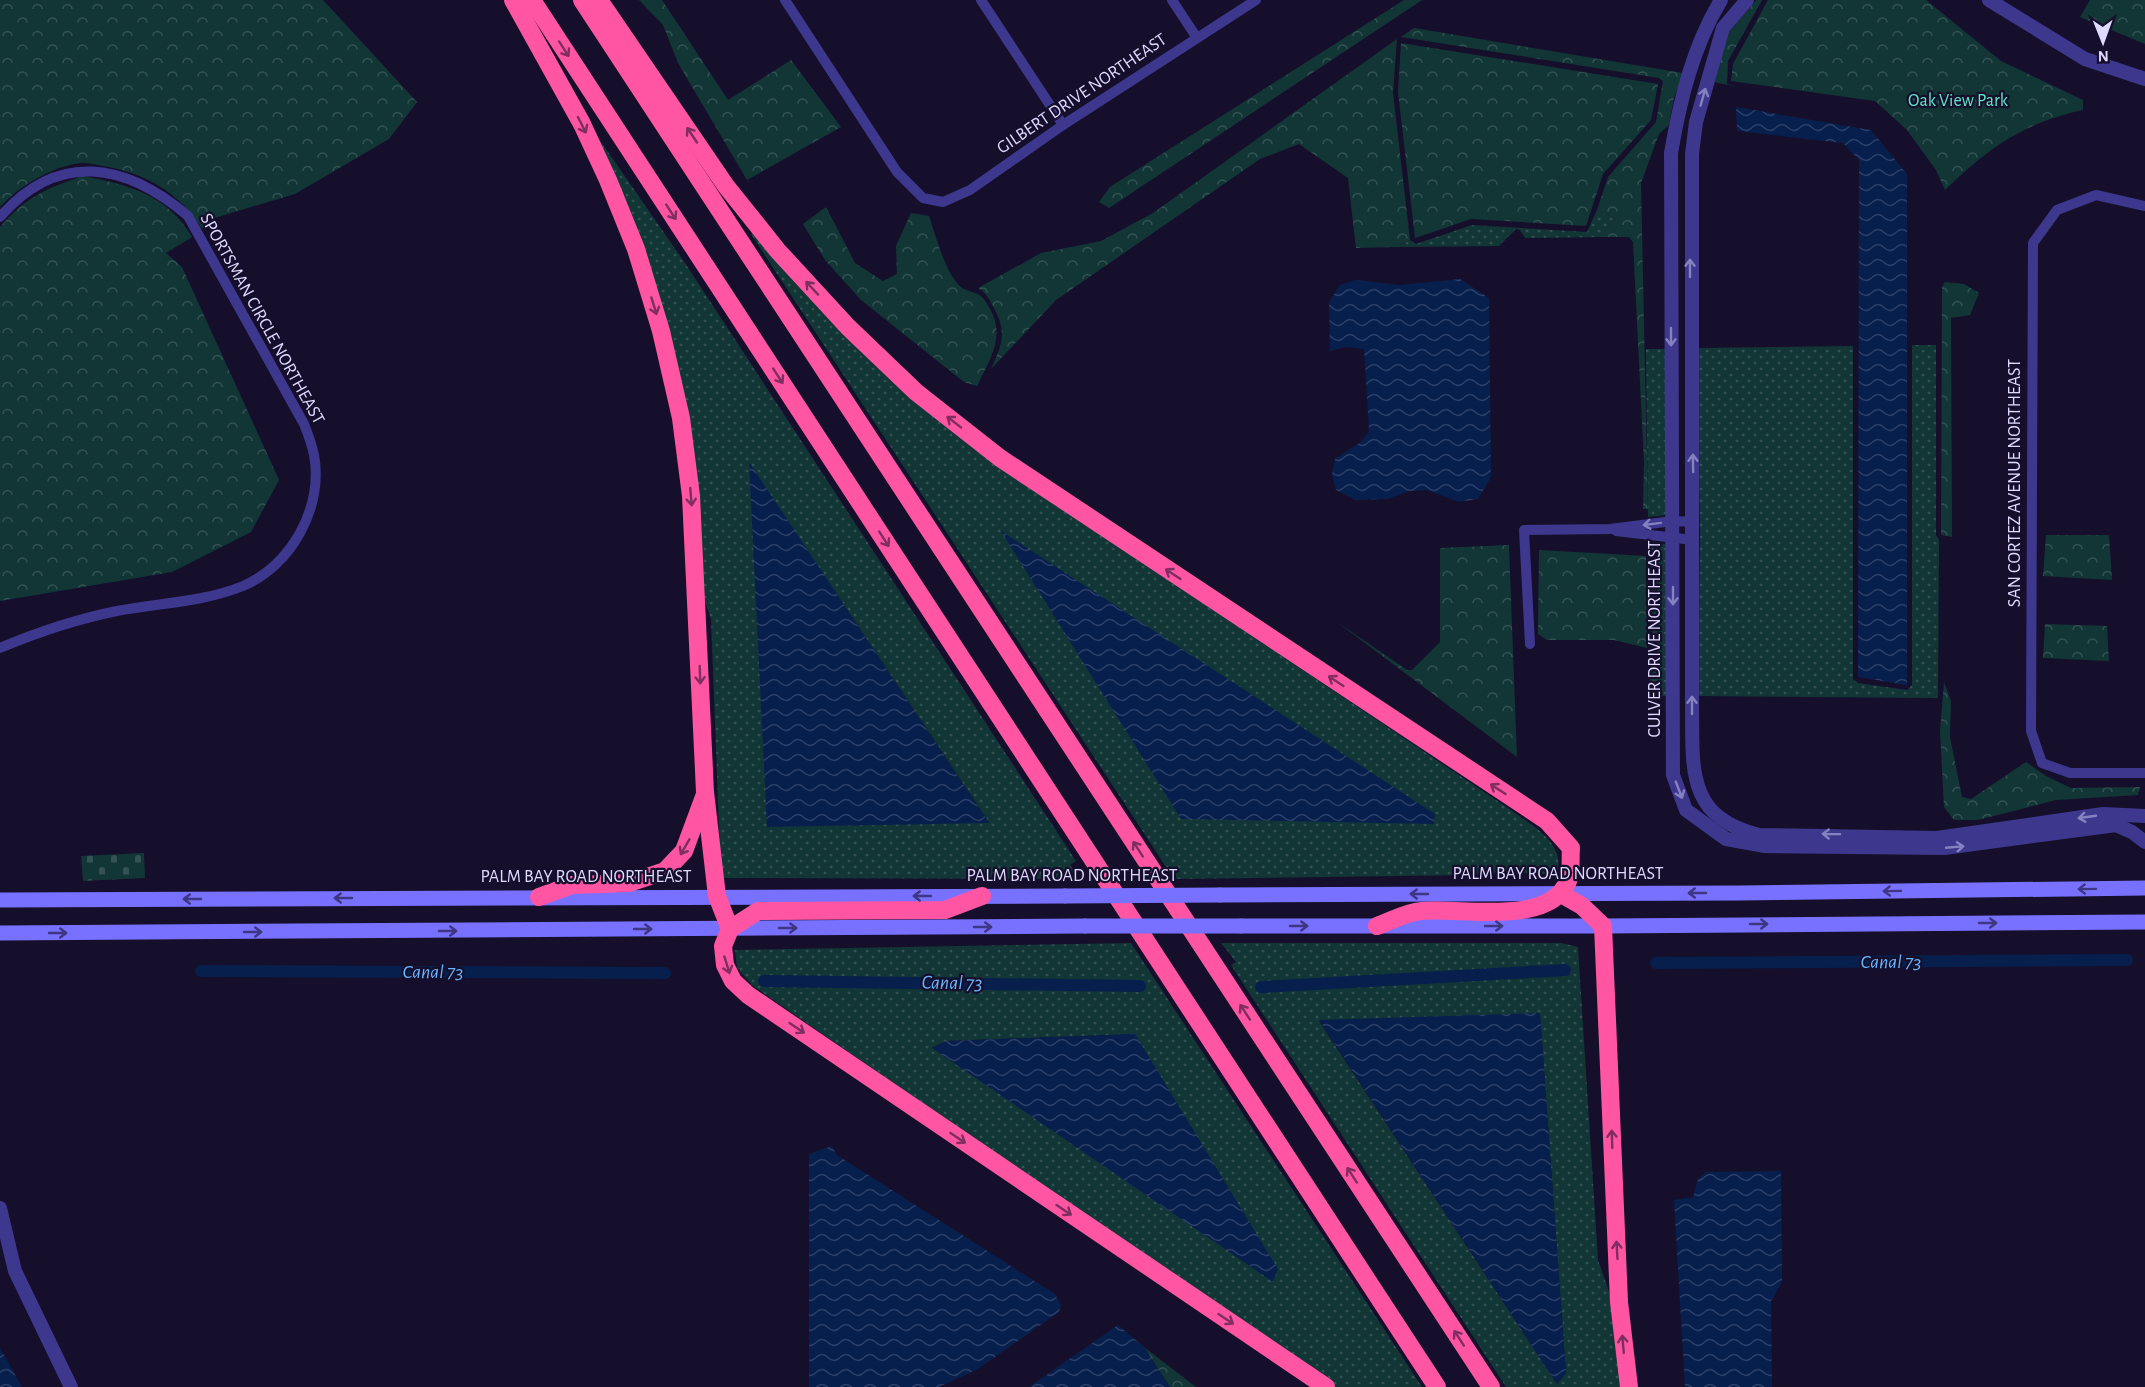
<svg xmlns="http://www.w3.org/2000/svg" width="2145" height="1387" viewBox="0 0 2145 1387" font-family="'Alegreya Sans',sans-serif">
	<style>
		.grass { fill: url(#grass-dots); fill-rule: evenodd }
		.forest { fill: url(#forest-crowns) }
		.cemetery { fill: url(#cemetery-stones) }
		.water { fill: url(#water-waves) }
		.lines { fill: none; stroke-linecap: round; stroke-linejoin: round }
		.canal { stroke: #071f4d; stroke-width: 12 }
		.minor { stroke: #3d388d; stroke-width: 10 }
		.tertiary { stroke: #3d388d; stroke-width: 14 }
		.secondary { stroke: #7871ff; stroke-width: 15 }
		.motorway { stroke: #ff55a2; stroke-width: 18 }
		.secondary-bridge { stroke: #7871ff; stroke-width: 15 }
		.oneway { stroke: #7e2e61 }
		.oneway2 { stroke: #8681c0 }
		.oneway3 { stroke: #3d3680 }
		.labels { text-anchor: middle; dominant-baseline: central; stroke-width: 4.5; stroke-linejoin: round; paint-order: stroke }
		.street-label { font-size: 18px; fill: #dfdaff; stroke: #150f2c }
		.park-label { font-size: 18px; fill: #5ee8c9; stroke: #150f2c }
		.water-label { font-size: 20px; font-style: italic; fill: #68b5ff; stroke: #150f2c }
	</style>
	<defs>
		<pattern id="grass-dots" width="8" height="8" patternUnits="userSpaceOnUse" patternTransform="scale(1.5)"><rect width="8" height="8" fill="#123636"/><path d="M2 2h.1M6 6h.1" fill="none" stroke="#345254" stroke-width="1.8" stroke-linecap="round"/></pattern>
		<pattern id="forest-crowns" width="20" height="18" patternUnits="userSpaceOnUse" patternTransform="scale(1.5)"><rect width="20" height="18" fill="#123636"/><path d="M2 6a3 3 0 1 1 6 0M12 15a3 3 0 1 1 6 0" fill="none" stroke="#345254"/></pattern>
		<pattern id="cemetery-stones" width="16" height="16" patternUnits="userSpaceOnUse" patternTransform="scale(1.5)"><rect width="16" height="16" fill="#123636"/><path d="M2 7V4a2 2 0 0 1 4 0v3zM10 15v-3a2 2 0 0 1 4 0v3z" fill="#345254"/></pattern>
		<pattern id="water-waves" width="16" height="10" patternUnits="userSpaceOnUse" patternTransform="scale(1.5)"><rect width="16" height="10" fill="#071f4d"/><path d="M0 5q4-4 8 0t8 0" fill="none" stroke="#2b3f68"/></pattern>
	</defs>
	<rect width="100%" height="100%" fill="#150f2c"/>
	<!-- grass -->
	<g class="grass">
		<path d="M 590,126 L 685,263 L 1076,861 L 1070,865 L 1079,879 L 721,878 L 711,619 L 700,587 L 687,430 ZM 750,463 L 989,822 L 989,823 Z"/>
		<path d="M 1597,210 L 1615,218 L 1604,231 L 1604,237 L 1525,238 L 1520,230 L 1516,229 L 1499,246 L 1395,247 L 1410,240 L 1416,244 L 1472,225 L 1587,232 Z"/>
		<path d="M 755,232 L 778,260 L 1044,496 L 1511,810 C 1532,826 1566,842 1557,874 C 1530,874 1498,870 1472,875 L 1174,879 L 751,234 Z"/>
		<path d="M 1912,345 L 1936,345 L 1936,535 L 1939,540 L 1938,698 L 1698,696 L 1700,535 L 1697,348 L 1853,346 L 1853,679 L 1858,683 L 1907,690 L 1912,685 Z"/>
		<path d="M 1646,349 L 1665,349 L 1667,515 L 1648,517 Z"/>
		<path d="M 1648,543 L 1667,544 L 1667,696 L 1650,696 L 1649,654 L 1653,648 L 1651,556 Z"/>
		<path d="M 1131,943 L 1422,1387 L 1332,1387 L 752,985 L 737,968 L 735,950 ZM 1135,1034 L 932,1048 L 946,1041 Z"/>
		<path d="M 1221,943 L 1561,943 L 1578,947 L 1598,1260 L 1614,1306 L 1623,1387 L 1506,1387 L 1231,965 L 1236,962 ZM 1540,1014 L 1566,1373 L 1557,1384 L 1319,1021 Z"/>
	</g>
	<!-- forest -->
	<g class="forest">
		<path d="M 0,0 L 323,0 L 417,102 L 389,139 L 295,194 L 211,219 L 202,229 C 181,193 143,172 103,166 C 96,165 87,162 80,163 C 51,167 19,186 0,207 Z"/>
		<path d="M 639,0 L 662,0 L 728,100 L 791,60 L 841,127 L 747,180 L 678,63 L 663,25 Z"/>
		<path d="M 1404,0 L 1422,0 L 1109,208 L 1099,202 L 1110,187 Z"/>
		<path d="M 1756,0 L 1762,0 L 1728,61 L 1727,84 L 1737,87 L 1714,82 L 1729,32 Z"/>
		<path d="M 1768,0 L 1926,0 L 2001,61 L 2083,100 L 2083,110 C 2023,123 1988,148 1945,190 L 1936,170 L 1907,130 L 1875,101 L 1731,81 L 1733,64 Z"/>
		<path d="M 2090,0 L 2145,0 L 2145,44 L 2080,17 Z"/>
		<path d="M 1414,28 L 1683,73 L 1674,98 L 1669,125 L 1659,134 L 1641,183 L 1648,509 L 1643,509 L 1644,462 L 1633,242 L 1629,237 L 1604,237 L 1604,231 L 1615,218 L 1597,210 L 1608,177 L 1656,122 L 1663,81 L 1659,78 L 1401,37 Z"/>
		<path d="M 1397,39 L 1393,93 L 1410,240 L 1395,247 L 1356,248 L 1348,178 L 1299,144 L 1260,159 L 1056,300 L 991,369 C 1003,343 1007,332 993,306 C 989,299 986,292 978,288 L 1041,253 L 1101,241 L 1153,213 Z"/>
		<path d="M 1401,43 L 1658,84 L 1651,120 L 1603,174 L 1586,226 L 1471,219 L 1415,238 L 1398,92 Z"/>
		<path d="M 82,176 C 127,184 168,195 192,237 L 166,253 L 182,267 L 279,480 L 251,532 L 172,572 L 0,601 L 0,227 C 27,196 44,190 82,176 Z"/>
		<path d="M 826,207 L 855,263 L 883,281 L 897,274 L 896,246 L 911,213 L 929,216 C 935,234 946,275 961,287 C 967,292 977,292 982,297 C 1009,330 993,354 977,386 L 964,382 L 861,300 L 825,260 L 803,224 Z"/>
		<path d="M 1945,282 L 1964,284 L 1979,293 L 1970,315 L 1951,318 L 1952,537 L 1941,535 L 1942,287 Z"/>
		<path d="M 2046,535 L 2109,535 L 2112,580 L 2043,576 Z"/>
		<path d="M 1509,545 L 1509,546 L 1517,757 L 1337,622 L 1407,670 L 1412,670 L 1440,642 L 1440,548 Z"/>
		<path d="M 1539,550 L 1646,556 L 1647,648 L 1614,640 L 1547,640 L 1538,634 Z"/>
		<path d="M 2045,624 L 2107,626 L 2109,661 L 2043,658 Z"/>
		<path d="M 1944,682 L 1951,701 L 1950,737 L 1962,797 L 1971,799 L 2026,762 L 2046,776 L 2071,788 L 2140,787 L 2138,795 L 2056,800 L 1978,820 L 1954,820 L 1944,807 L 1940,731 Z"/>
		<path d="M 1144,1347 L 1196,1387 L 1170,1387 Z"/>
	</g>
	<!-- cemetery -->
	<path class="cemetery" d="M 144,853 L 145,878 L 83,881 L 81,856 Z"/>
	<!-- water -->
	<g class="water">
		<path d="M 1736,107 L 1871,130 L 1907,174 L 1907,685 L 1858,677 L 1859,160 L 1843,143 L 1737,131 Z"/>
		<path d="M 1460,279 L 1489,298 L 1491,477 L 1478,499 L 1459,502 L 1427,490 L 1409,491 L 1388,499 L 1355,500 L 1336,490 L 1332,475 L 1335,459 L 1362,441 L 1369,431 L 1364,349 L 1346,347 L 1330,351 L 1329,302 L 1340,285 L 1355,280 L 1400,285 Z"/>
		<path d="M 749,462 L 989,823 L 767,827 Z"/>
		<path d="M 1001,531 L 1435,814 L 1434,824 L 1181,819 Z"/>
		<path d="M 1540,1013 L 1566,1373 L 1557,1384 L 1319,1020 Z"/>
		<path d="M 1135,1034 L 1278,1269 L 1273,1282 L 932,1048 L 946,1041 Z"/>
		<path d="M 832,1146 L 837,1155 L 1055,1294 L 1061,1305 L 1059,1312 L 978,1369 L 939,1387 L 809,1387 L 809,1154 Z"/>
		<path d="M 1781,1171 L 1782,1282 L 1771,1301 L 1772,1387 L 1685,1387 L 1674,1200 L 1693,1197 L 1698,1179 L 1706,1172 Z"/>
		<path d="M 1118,1325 L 1144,1347 L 1170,1387 L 1029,1387 Z"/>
		<path d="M 0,1348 L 22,1387 L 0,1387 Z"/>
	</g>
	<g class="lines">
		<!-- canal -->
		<g class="canal">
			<path d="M 1656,963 L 2127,960"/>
			<path d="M 201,971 L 665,973"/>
			<path d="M 764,981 L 1140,986"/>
			<path d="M 1261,987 L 1565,970"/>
		</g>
		<!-- minor -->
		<g class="minor">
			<path d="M 785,0 L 897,172 L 923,198 L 943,202 L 970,190 L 1063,125 L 1256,0"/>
			<path d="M 981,0 L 1063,125"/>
			<path d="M 1172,0 L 1197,38"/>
			<path d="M 2145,206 L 2096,195 L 2057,210 L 2033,243 L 2031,731 L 2042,763 L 2070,773 L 2145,773"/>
			<path d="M 0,217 C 58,150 126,163 188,216 L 304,424 C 308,434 312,445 314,455 C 324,507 291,566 243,586 C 204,602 159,603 117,611 C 77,619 38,632 0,648"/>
			<path d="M 1616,531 L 1693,540"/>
			<path d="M 1530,644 L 1524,530 L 1610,529 L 1673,521 L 1693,522"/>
		</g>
		<!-- tertiary -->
		<g class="tertiary">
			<path d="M 1721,0 C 1693,46 1680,100 1671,153 L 1673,775 L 1686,810 L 1726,839 L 1765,846 L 1944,848 L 2116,825 L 2132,832 L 2145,842"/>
			<path d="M 1747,0 L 1723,28 L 1696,122 L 1692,154 L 1692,704 C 1693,767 1685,817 1759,835 L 1937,838 L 2103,814 L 2145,816"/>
			<path d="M 1989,0 L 2085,59 L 2145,79"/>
			<path d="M 0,1208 L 15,1271 L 71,1387"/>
		</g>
		<!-- secondary -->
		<g class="secondary">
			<path d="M 1220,895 L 1739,893 L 2145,888"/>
			<path d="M 0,900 L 1065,896"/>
			<path d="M 1241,926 L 1603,926 L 2145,922"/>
			<path d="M 0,933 L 1085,926"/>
		</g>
		<!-- motorway -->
		<g class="motorway">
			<path d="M 513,0 L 582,124 L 608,180 L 636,249 L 661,331 L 681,418 L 691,496 L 705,792 L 717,896 L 730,929"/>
			<path d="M 532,0 L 1437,1387"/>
			<path d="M 582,0 L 1491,1387"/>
			<path d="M 599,0 L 726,186 L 778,251 L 848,327 L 916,392 L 1000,458 L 1547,821 L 1571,848 C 1570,858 1572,872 1568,881 C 1549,927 1462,907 1421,911 C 1407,912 1391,921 1377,926"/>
			<path d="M 1561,894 L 1582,906 L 1603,926 L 1619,1302 L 1629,1387"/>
			<path d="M 982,896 L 945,910 L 758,911 L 730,929 L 723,946 L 725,965 L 733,981 L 748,995 L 1326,1387"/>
			<path d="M 539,897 L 572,885 L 629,883 L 665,871 L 684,851 L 704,797"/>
		</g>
		<!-- secondary-bridge -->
		<g class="secondary-bridge">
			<path d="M 1065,896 L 1220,895"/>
			<path d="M 1085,926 L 1241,926"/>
		</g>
	</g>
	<!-- one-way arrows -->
	<defs><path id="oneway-shaft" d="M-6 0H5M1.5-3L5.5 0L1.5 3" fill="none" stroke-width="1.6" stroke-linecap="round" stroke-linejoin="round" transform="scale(1.5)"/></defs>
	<g class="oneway">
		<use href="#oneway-shaft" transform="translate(564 49) rotate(57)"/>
		<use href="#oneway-shaft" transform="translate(582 125) rotate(63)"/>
		<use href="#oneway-shaft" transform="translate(692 135) rotate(-124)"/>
		<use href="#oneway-shaft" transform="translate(671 212) rotate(57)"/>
		<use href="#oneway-shaft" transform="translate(812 288) rotate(-133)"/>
		<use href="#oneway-shaft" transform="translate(654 306) rotate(73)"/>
		<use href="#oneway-shaft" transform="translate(778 376) rotate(57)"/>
		<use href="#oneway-shaft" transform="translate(954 422) rotate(-142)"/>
		<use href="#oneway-shaft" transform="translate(691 497) rotate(85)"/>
		<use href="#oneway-shaft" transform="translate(884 539) rotate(57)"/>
		<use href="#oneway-shaft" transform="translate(1173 574) rotate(-147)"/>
		<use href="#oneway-shaft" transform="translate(700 675) rotate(88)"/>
		<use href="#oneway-shaft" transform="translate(1336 681) rotate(-147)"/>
		<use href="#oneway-shaft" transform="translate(1498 789) rotate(-147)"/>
		<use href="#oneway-shaft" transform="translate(685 847) rotate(120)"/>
		<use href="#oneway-shaft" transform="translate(1138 849) rotate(-123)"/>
		<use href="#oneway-shaft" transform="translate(727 965) rotate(73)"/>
		<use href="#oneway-shaft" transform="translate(1245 1012) rotate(-123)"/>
		<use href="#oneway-shaft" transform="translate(797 1028) rotate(34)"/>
		<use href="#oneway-shaft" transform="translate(958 1138) rotate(34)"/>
		<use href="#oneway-shaft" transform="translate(1612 1139) rotate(-92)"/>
		<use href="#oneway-shaft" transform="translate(1352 1175) rotate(-123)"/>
		<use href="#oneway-shaft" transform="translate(1064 1210) rotate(34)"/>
		<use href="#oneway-shaft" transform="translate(1617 1250) rotate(-93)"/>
		<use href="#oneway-shaft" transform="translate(1226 1319) rotate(34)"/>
		<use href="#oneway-shaft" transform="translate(1459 1338) rotate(-123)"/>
		<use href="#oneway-shaft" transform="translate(1623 1344) rotate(-95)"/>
	</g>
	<g class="oneway2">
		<use href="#oneway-shaft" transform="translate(1703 97) rotate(-74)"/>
		<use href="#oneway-shaft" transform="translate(1690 268) rotate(-90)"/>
		<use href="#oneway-shaft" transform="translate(1671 337) rotate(90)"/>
		<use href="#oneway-shaft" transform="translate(1693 463) rotate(-91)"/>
		<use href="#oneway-shaft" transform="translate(1652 524) rotate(173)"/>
		<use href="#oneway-shaft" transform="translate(1673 596) rotate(90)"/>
		<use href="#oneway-shaft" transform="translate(1692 705) rotate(-90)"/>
		<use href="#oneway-shaft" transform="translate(1679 790) rotate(69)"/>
		<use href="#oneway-shaft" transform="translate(2087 817) rotate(172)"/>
		<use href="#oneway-shaft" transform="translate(1831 834) rotate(-179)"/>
		<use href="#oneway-shaft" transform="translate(1955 847) rotate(-5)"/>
	</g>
	<g class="oneway3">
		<use href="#oneway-shaft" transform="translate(2087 889) rotate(179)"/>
		<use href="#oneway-shaft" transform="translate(1892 891) rotate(179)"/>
		<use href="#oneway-shaft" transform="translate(1697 893) rotate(180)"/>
		<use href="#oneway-shaft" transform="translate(1419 894) rotate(180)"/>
		<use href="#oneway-shaft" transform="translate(922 896) rotate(180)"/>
		<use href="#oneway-shaft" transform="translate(343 898) rotate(180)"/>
		<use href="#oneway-shaft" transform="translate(192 899) rotate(180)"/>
		<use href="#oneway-shaft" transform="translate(1988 923)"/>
		<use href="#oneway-shaft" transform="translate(1759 924)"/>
		<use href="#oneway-shaft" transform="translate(1299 926)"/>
		<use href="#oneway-shaft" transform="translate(1494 926)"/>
		<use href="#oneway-shaft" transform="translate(983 927)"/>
		<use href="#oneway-shaft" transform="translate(788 928)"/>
		<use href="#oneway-shaft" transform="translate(643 929)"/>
		<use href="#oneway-shaft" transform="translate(448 931)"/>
		<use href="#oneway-shaft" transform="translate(253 932)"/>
		<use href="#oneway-shaft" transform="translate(58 933)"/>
	</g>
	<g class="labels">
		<!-- street labels -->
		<g class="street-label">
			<text transform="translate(1082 94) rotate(-34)">GILBERT DRIVE NORTHEAST</text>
			<text transform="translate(262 319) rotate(61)">SPORTSMAN CIRCLE NORTHEAST</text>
			<text transform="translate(2015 483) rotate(-90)">SAN CORTEZ AVENUE NORTHEAST</text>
			<text transform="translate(1655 639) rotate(-90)">CULVER DRIVE NORTHEAST</text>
			<text x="1558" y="874">PALM BAY ROAD NORTHEAST</text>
			<text x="1072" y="876">PALM BAY ROAD NORTHEAST</text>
			<text x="586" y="877">PALM BAY ROAD NORTHEAST</text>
		</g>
		<!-- park labels -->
		<g class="park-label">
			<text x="1958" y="101">Oak View Park</text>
		</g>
		<!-- water labels -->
		<g class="water-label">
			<text x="1891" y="962">Canal 73</text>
			<text x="433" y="972">Canal 73</text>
			<text transform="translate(952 983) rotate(1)">Canal 73</text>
		</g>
	</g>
	<!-- north arrow -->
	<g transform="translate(2103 42) rotate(179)" stroke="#150f2c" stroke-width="4.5" paint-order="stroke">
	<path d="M0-4.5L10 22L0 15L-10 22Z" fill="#dfdaff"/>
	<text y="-9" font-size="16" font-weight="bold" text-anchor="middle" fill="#dfdaff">N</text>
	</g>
</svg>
